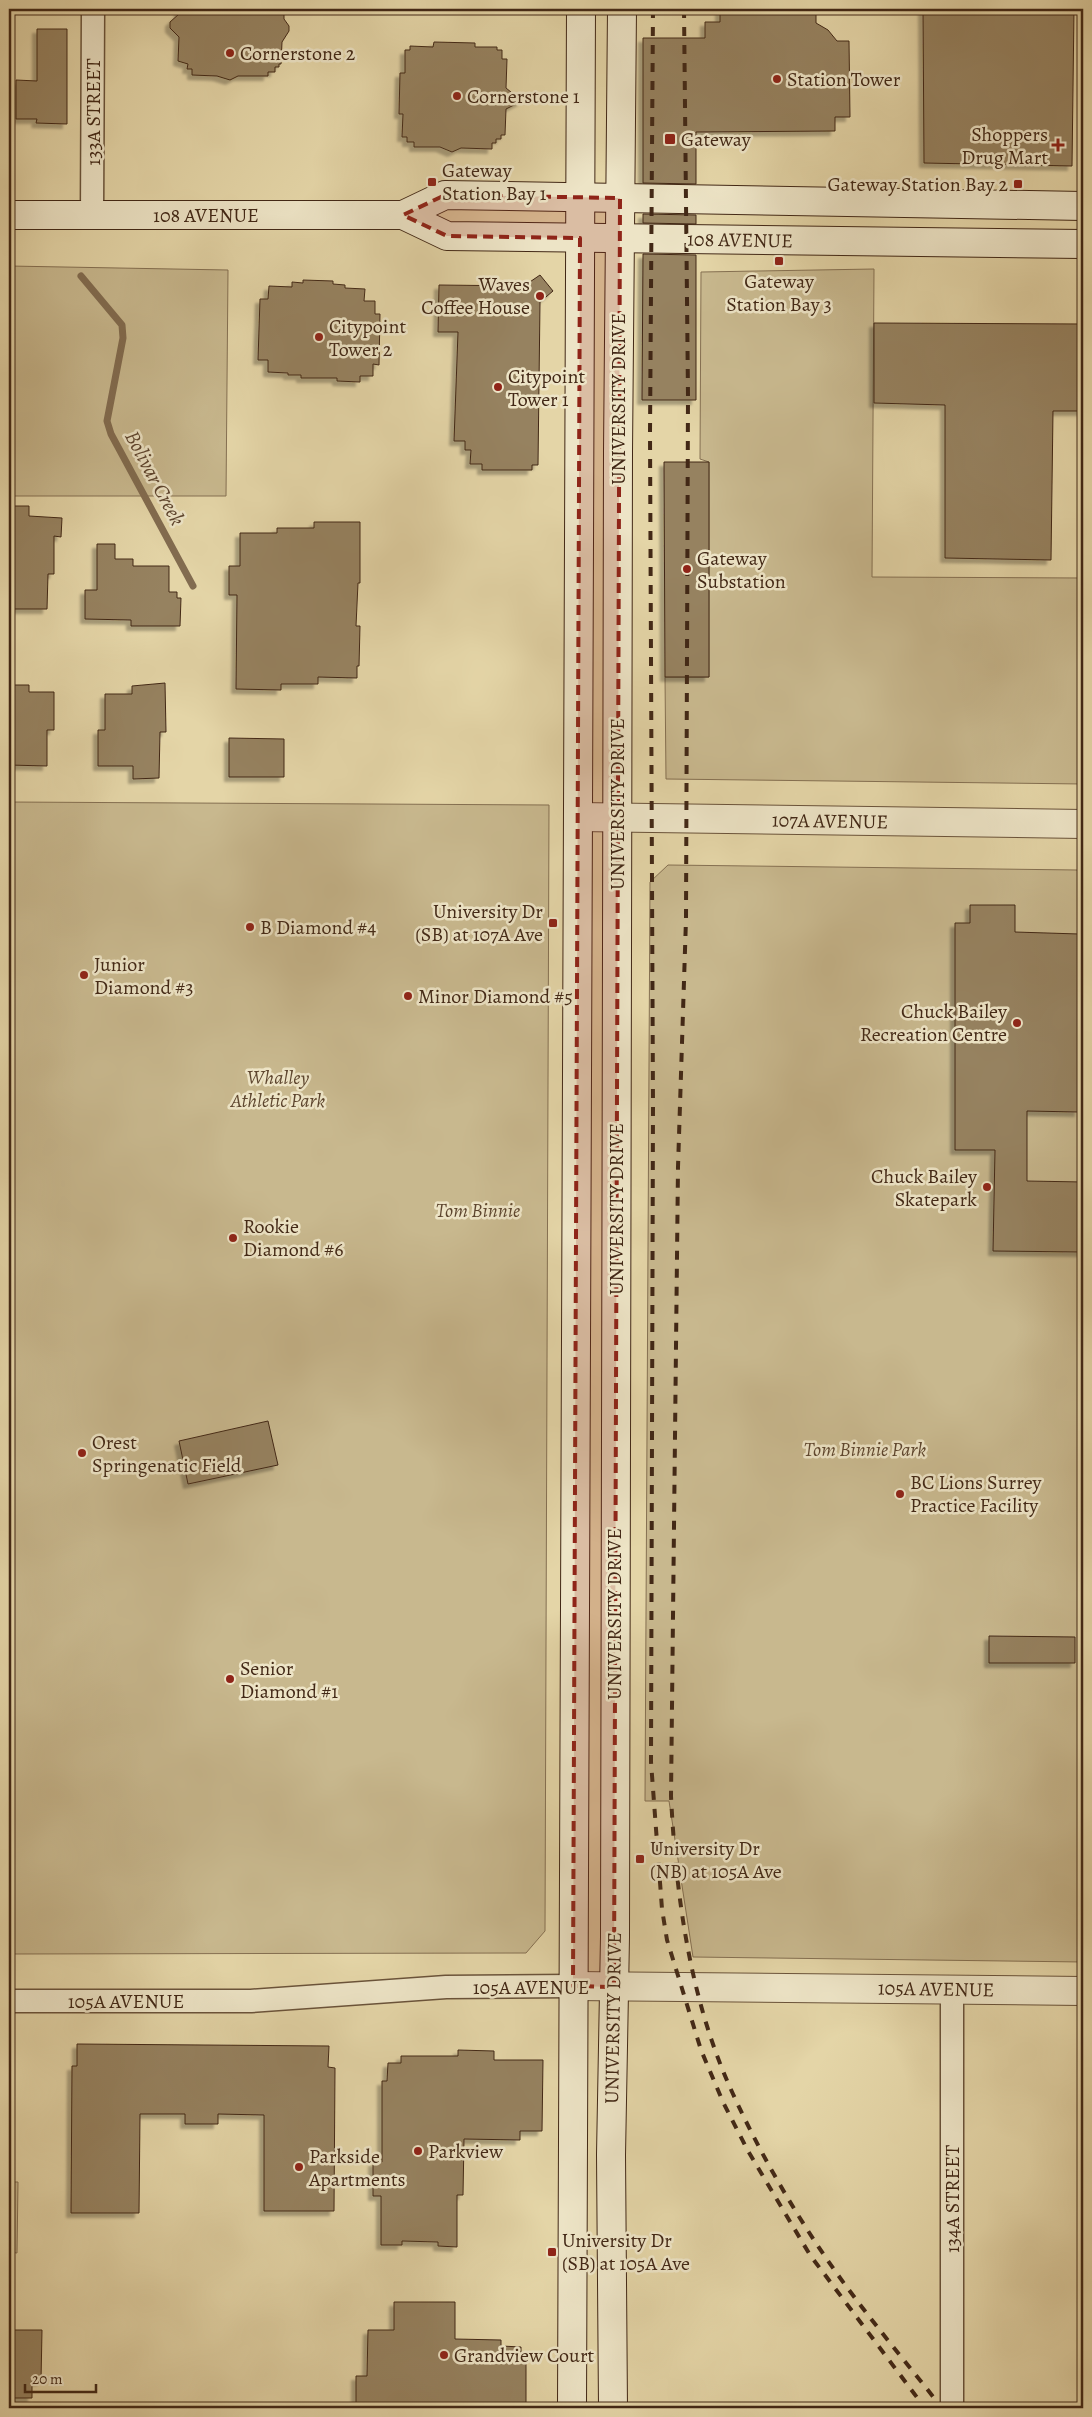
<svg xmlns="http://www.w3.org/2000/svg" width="1092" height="2417" viewBox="0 0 1092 2417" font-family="Alegreya,serif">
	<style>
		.green { fill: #c8b88e; stroke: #857052 }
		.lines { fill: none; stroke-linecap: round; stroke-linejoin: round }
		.stream { stroke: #826c50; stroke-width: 7 }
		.building { fill: #968261; stroke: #422816; filter: url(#shadow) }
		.minor-casing { stroke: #6a533a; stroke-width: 25 }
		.tertiary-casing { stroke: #6a533a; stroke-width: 30 }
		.secondary-casing { stroke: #422816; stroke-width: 30 }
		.minor { stroke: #ede4c6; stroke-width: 22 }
		.tertiary { stroke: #ede4c6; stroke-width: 28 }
		.secondary { stroke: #ede4c6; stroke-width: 28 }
		.rail { stroke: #422816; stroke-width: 4; stroke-dasharray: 9 9; stroke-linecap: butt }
		.marked { fill: #8f2418; fill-opacity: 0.2; stroke: #8f2418; stroke-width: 4; stroke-dasharray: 10 6; stroke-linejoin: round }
		.poi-dot { fill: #8f2418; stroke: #ede4c6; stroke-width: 2 }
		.labels { text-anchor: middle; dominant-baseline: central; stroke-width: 5; stroke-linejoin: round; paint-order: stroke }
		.poi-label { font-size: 20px; fill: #422816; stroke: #ede4c6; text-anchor: start }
		.street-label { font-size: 20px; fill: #422816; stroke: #ede4c6 }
		.park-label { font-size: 20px; font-style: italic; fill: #5d452e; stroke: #ede4c6 }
		.water-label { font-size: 21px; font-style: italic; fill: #5d442e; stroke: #ede4c6 }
	</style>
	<defs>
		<filter id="shadow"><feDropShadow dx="-4.5" dy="4.5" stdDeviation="1" flood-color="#0004"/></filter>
	</defs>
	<rect width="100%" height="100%" fill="#e4d5a7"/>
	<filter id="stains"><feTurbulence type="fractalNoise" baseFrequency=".004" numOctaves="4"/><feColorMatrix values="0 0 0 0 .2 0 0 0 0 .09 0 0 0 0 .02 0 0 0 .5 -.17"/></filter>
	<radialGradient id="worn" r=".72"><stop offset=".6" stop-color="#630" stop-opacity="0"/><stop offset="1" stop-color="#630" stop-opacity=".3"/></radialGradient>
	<!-- green -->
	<g class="green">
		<path d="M 9,266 L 228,270 L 226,496 L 9,496 Z"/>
		<path d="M 874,269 L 872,577 L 1083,578 L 1083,784 L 666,779 L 665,677 L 709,677 L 709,462 L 700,459 L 701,272 Z"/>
		<path d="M 9,802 L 549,805 L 545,1931 L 526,1953 L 9,1954 Z"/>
		<path d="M 668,865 L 1077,870 L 1083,879 L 1083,1962 L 693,1957 L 669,1801 L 645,1801 L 650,882 Z"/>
		<path d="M 9,2182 L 18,2182 L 17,2253 L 9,2252 Z"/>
	</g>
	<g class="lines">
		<!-- stream -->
		<path class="stream" d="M 81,276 L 122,325 L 123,338 L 107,421 L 111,434 L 193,586"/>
	</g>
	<!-- building -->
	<g class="building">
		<path d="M 179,9 L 284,9 L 284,19 L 289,26 L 289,31 L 282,42 L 281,64 L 279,64 L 279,67 L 275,67 L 275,72 L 268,72 L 268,76 L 238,76 L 230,80 L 217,76 L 192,75 L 192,69 L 187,69 L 188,64 L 178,61 L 179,37 L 170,28 L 170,22 L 179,14 Z"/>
		<path d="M 720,9 L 816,9 L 816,23 L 828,30 L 837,41 L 849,41 L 850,117 L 835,117 L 835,131 L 696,132 L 696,184 L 643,183 L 643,38 L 705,38 L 705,22 L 720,22 Z"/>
		<path d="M 923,9 L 1074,9 L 1072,166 L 924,163 Z"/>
		<path d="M 37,29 L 67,29 L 67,124 L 36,123 L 37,119 L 16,119 L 16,80 L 37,81 Z"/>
		<path d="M 434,42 L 475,43 L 475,47 L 497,47 L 497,50 L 502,50 L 502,59 L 507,59 L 506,88 L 522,101 L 506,109 L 505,135 L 501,135 L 501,139 L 496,139 L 496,143 L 492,143 L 492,149 L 461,148 L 452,152 L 440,147 L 414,147 L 414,142 L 407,142 L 407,137 L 402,137 L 403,114 L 399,114 L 400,73 L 405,73 L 405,50 L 410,50 L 410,46 L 433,47 Z"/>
		<path d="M 643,214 L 696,215 L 696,224 L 643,223 Z"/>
		<path d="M 643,254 L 696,255 L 696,400 L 642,400 Z"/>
		<path d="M 540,275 L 553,291 L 540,302 L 538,465 L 532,465 L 532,470 L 482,470 L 482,464 L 470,464 L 471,450 L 465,450 L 465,441 L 454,441 L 458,332 L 438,332 L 439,285 L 524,286 Z"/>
		<path d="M 303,280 L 333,281 L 333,284 L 345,285 L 345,288 L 365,289 L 364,301 L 375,301 L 375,314 L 380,314 L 379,365 L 373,364 L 373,376 L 360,376 L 360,382 L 337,381 L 337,378 L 301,378 L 301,375 L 288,375 L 288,373 L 268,372 L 268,360 L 258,360 L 260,299 L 268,299 L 269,286 L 292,287 L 292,282 L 303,283 Z"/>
		<path d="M 874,323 L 1083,324 L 1083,411 L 1053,411 L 1051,560 L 945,558 L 945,405 L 874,403 Z"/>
		<path d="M 664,462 L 709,462 L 709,677 L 665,677 Z"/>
		<path d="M 9,506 L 29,506 L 29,516 L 62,518 L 61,537 L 54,536 L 54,574 L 48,574 L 47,609 L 9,609 Z"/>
		<path d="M 314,522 L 360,522 L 360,583 L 358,583 L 356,626 L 360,626 L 359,666 L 357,666 L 357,678 L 318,677 L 318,684 L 281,684 L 281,690 L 236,689 L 237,595 L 229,595 L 229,566 L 240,566 L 240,533 L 277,533 L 277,528 L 314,528 Z"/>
		<path d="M 97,544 L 115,544 L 115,559 L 133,559 L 133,566 L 169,566 L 169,592 L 177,592 L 177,598 L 181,598 L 180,626 L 131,626 L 131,620 L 85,619 L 85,590 L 97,590 Z"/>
		<path d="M 165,683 L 166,732 L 160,732 L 159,778 L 133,779 L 133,766 L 98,766 L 98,730 L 105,730 L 105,694 L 132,694 L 132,686 Z"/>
		<path d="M 9,685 L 29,685 L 29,692 L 54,692 L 54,730 L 47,730 L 47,766 L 9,765 Z"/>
		<path d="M 229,738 L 284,739 L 284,777 L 229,777 Z"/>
		<path d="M 970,905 L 1015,905 L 1015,932 L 1079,934 L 1079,1112 L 1027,1111 L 1027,1181 L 1083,1182 L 1083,1252 L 993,1251 L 995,1150 L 955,1150 L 955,923 L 970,923 Z"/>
		<path d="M 268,1421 L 278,1465 L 188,1484 L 179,1441 Z"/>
		<path d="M 989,1636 L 1075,1637 L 1075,1663 L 989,1663 Z"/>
		<path d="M 77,2044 L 329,2046 L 328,2067 L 335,2068 L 334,2211 L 264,2211 L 264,2115 L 218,2114 L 218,2124 L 185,2124 L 185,2114 L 140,2114 L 139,2213 L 71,2213 L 72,2066 L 77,2066 Z"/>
		<path d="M 458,2050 L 494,2051 L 494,2060 L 543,2060 L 542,2131 L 520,2131 L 520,2140 L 464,2139 L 463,2195 L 457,2195 L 457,2247 L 438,2246 L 438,2242 L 402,2241 L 402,2245 L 381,2245 L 381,2196 L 373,2196 L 373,2162 L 382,2162 L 382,2081 L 387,2081 L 388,2063 L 401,2063 L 401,2056 L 458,2056 Z"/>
		<path d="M 394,2302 L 455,2302 L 455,2339 L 501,2340 L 501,2346 L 521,2347 L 521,2362 L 526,2362 L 526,2408 L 375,2408 L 375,2403 L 356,2403 L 356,2376 L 367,2376 L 368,2330 L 394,2330 Z"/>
		<path d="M 9,2330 L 42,2330 L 41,2381 L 32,2381 L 32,2398 L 9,2398 Z"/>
	</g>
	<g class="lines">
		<defs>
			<g id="minor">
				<path d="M 92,215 L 93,9"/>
				<path d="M 952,1989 L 952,2408"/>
				<path d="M 9,2001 L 251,2001 L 446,1987 L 573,1986"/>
			</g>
			<g id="tertiary">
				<path d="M 578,817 L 1083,824"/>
				<path d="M 573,1986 L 1083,1991"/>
			</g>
			<g id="secondary">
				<path d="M 9,215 L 403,215 L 445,195 L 1083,206"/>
				<path d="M 403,215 L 447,236 L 1083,244"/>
				<path d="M 572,2408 L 581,9"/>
				<path d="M 613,2408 L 611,2155 L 615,1937 L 618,452 L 622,9"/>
			</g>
		</defs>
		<!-- minor casing -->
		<use href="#minor" class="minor-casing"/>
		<!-- tertiary casing -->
		<use href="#tertiary" class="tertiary-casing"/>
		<!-- secondary casing -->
		<use href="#secondary" class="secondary-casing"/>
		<!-- minor -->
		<use href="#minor" class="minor"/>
		<!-- tertiary -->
		<use href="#tertiary" class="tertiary"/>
		<!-- secondary -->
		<use href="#secondary" class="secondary"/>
		<!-- rail -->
		<g class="rail">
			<path d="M 653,9 L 650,433 L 653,1106 L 651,1762 L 662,1909 L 667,1940 L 701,2050 L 723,2102 L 748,2151 L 810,2255 L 925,2408"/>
			<path d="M 684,9 L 688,396 L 686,919 L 678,1167 L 671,1796 C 676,1897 690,2001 733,2094 C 758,2149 790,2205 824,2255 C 860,2308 903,2358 942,2408"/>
		</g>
	</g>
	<!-- marked area -->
	<path class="marked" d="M 445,195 L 620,198 L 614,1987 L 573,1986 L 580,238 L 447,236 L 403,215 Z"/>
	<!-- markers -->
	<g class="poi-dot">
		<circle cx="230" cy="53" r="5"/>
		<circle cx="777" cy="79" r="5"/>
		<circle cx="457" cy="96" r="5"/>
		<rect x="664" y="133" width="12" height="12" rx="2.5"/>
		<path d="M1055.5 137.5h5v5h5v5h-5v5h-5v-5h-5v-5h5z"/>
		<rect x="427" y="177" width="10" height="10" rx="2.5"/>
		<rect x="1013" y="179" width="10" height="10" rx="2.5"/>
		<rect x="774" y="256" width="10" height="10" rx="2.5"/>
		<circle cx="540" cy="296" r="5"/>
		<circle cx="319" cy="337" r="5"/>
		<circle cx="498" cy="387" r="5"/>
		<circle cx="687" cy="569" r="5"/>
		<rect x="548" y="918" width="10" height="10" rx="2.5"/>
		<circle cx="250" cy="927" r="5"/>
		<circle cx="84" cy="975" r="5"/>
		<circle cx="408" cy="996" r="5"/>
		<circle cx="1017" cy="1023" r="5"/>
		<circle cx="987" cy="1187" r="5"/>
		<circle cx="233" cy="1238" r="5"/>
		<circle cx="82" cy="1453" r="5"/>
		<circle cx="900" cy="1494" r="5"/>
		<circle cx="230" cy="1679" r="5"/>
		<rect x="635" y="1854" width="10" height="10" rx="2.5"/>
		<circle cx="418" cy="2151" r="5"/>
		<circle cx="299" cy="2167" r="5"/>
		<rect x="547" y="2247" width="10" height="10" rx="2.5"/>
		<circle cx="444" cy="2355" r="5"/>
	</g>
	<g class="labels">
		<!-- poi labels -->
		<g class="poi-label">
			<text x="240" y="53">Cornerstone 2</text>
			<text x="787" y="79">Station Tower</text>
			<text x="467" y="96">Cornerstone 1</text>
			<text x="1048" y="134" text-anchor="end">Shoppers<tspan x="1048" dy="23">Drug Mart</tspan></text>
			<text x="681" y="139">Gateway</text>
			<text x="442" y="170">Gateway<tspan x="442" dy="23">Station Bay 1</tspan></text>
			<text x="1008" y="184" text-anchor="end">Gateway Station Bay 2</text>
			<text x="779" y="281" text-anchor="middle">Gateway<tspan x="779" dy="23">Station Bay 3</tspan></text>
			<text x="530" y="284" text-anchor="end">Waves<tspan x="530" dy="23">Coffee House</tspan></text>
			<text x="329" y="326">Citypoint<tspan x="329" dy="23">Tower 2</tspan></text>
			<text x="508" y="376">Citypoint<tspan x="508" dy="23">Tower 1</tspan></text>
			<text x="697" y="558">Gateway<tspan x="697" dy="23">Substation</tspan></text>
			<text x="543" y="911" text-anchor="end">University Dr<tspan x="543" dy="23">(SB) at 107A Ave</tspan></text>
			<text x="260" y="927">B Diamond #4</text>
			<text x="94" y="964">Junior<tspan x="94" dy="23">Diamond #3</tspan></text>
			<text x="418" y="996">Minor Diamond #5</text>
			<text x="1007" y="1011" text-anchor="end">Chuck Bailey<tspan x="1007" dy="23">Recreation Centre</tspan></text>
			<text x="977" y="1176" text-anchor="end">Chuck Bailey<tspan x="977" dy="23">Skatepark</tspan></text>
			<text x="243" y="1226">Rookie<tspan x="243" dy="23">Diamond #6</tspan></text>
			<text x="92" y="1442">Orest<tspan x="92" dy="23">Springenatic Field</tspan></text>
			<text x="910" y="1482">BC Lions Surrey<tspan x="910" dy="23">Practice Facility</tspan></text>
			<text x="240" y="1668">Senior<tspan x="240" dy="23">Diamond #1</tspan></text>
			<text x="650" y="1848">University Dr<tspan x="650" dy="23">(NB) at 105A Ave</tspan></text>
			<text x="428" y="2151">Parkview</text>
			<text x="309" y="2156">Parkside<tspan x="309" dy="23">Apartments</tspan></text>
			<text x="562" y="2240">University Dr<tspan x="562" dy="23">(SB) at 105A Ave</tspan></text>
			<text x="454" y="2355">Grandview Court</text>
		</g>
		<!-- street labels -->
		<g class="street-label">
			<text transform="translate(93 112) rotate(-90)">133A STREET</text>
			<text x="206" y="215">108 AVENUE</text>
			<text transform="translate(740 240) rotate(1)">108 AVENUE</text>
			<text transform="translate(618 399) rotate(-90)">UNIVERSITY DRIVE</text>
			<text transform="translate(617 804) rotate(-90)">UNIVERSITY DRIVE</text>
			<text transform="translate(830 821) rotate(1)">107A AVENUE</text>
			<text transform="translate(616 1209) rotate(-90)">UNIVERSITY DRIVE</text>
			<text transform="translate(614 1614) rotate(-90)">UNIVERSITY DRIVE</text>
			<text x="531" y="1987">105A AVENUE</text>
			<text transform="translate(936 1989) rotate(1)">105A AVENUE</text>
			<text x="126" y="2001">105A AVENUE</text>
			<text transform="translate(613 2018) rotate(-89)">UNIVERSITY DRIVE</text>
			<text transform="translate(952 2199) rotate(-90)">134A STREET</text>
		</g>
		<!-- park labels -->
		<g class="park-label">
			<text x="278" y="1077">Whalley<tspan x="278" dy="23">Athletic Park</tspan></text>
			<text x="478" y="1210">Tom Binnie</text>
			<text x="865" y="1449">Tom Binnie Park</text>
		</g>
		<!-- water labels -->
		<g class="water-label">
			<text transform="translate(155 478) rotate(62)">Bolivar Creek</text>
		</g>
	</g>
	<!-- margin -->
	<rect width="1092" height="2417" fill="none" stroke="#e4d5a7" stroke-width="30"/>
	<rect x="10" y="10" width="1072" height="2397" fill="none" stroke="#422816" stroke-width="2.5"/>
	<rect x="15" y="15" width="1062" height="2387" fill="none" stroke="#422816"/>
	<!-- scale -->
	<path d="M25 2384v8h71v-8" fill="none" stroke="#422816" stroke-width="2.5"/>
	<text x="32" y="2384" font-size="15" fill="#422816" stroke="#ede4c6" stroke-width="4" paint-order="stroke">20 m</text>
	<rect width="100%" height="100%" filter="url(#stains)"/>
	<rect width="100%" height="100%" fill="url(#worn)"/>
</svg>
